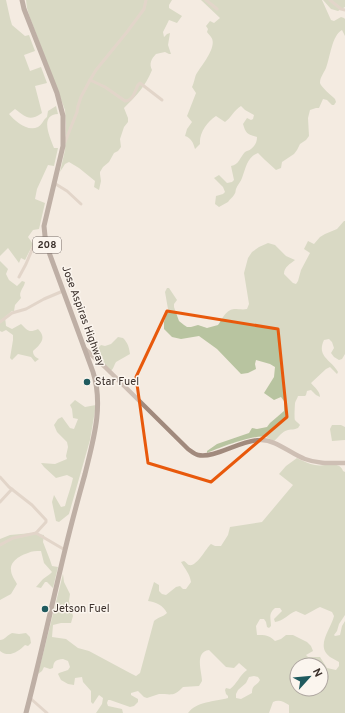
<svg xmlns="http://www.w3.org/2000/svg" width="345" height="713" viewBox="0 0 345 713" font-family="Overpass,sans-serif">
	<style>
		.green { fill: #b8c4a0; fill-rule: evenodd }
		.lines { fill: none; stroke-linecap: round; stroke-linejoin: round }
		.street { stroke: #cdbbac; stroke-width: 3 }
		.secondary { stroke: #a18a7d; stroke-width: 4.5 }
		.primary { stroke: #7d675c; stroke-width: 5 }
		.marked { fill: none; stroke: #e8590c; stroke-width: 3; stroke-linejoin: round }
		.poi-dot { fill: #1f5a5e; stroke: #fbf5ee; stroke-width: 1.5 }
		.labels { text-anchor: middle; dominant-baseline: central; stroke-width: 3; stroke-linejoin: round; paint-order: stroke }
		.shield { fill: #fbf5ee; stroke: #756b66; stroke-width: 1 }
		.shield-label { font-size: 10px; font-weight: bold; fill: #3b302b }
		.street-label { font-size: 11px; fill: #3b302b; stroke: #fbf5ee }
		.poi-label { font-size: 11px; fill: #3b302b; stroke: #fbf5ee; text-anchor: start }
	</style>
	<rect width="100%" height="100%" fill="#f4ebe1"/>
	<!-- green -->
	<g class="green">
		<path d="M 0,0 L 6,0 L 10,18 L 12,25 L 25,36 L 29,35 L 35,51 L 24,55 L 30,71 L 41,67 L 47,83 L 35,86 L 42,113 C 29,122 26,117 15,109 L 9,114 C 15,121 27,132 38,127 C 42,125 43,120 47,117 L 48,111 L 56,106 L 58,114 C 39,115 50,137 54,148 L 58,148 L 54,166 L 48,165 L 37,189 L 35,199 L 45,203 L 39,229 L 33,230 L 28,237 L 33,244 L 25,260 L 21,258 L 19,263 L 8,248 L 0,256 Z"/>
		<path d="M 26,0 L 172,0 L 169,5 L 169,8 L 182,16 L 177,23 L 169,20 L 163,32 L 164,37 L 167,34 L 170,33 L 168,45 L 171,54 L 169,54 L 165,52 L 156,54 C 151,59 149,64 152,70 C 145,87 137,95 124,108 L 128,118 L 128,122 L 124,127 L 120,139 L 121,147 L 118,151 L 114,153 L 109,162 L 103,167 L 100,172 L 100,174 L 101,181 L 99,190 L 94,187 L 95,181 L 79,168 L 69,162 L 65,164 L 60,172 L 65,150 L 66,126 L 65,110 L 29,15 L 27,8 Z"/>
		<path d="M 201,0 L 322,0 L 331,20 L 334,21 L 341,17 L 344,18 L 345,19 L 345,36 L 342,30 C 332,35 330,58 326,68 C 324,73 320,77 320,83 C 321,87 332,96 335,99 L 336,102 L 334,105 L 332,105 L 327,100 L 323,99 L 319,108 L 316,108 L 310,110 L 308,118 L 309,136 L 306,140 L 300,144 L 297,150 L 294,154 L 282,162 L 281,168 L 276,170 L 265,160 L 258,153 C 247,157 246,168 242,178 C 241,182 237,185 236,189 C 235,193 236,192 234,195 C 232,198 230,199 228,202 L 219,207 L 215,204 L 216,196 L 223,194 L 225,192 L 223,187 L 214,178 L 219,175 L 227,183 L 232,182 L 234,180 L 231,166 C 239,165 240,157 245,152 C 248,150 249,151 251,149 C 255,146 257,142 257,137 C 247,134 246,134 243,124 L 247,118 L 251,120 L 253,119 L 254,115 L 245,110 L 241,106 C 234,110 231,118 225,122 L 216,116 C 207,122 199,133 200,144 L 195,149 C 193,142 191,138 185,136 L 187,129 L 192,122 L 187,116 L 196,93 L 192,87 C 194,84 195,75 197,73 C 202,65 218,46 211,37 C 210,35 208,34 207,32 L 208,29 L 206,26 L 210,21 L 214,23 L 220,18 Z"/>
		<path d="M 323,0 L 345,0 L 345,7 L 338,11 L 331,9 Z"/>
		<path d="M 344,221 L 345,221 L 345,354 L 342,359 L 339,360 L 334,357 L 331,353 L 334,348 L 332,342 L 329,339 L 324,340 C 316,357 332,360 338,372 L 337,374 L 330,367 L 326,369 L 311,383 C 314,387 320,391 320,397 L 316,395 L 311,390 L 307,391 L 306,395 L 305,396 L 298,396 C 297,399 296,400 295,403 C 295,405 294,419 295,420 C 296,422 299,423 300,425 L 298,428 C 294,430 292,429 288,430 C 282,431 278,438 274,441 C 272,440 268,438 266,437 C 254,434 219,448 207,453 L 207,451 L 217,444 L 249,433 L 252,428 L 257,429 L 267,427 L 270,423 L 284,411 L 284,401 L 281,397 L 274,400 L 264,393 L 274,377 L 275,367 L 270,364 L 256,360 L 255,364 L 256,369 L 248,373 L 241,374 L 217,349 L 199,336 L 181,339 L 172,337 L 164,329 L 164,322 L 168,309 L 165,292 L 167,288 L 169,288 L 177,300 L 174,304 L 174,307 L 179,321 L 184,325 L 187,327 L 191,327 L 198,325 L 207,328 L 218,325 C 222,320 225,310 234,309 C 239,309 243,310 247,309 L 249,304 L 244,273 L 248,258 L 252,252 L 259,247 L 268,243 L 275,245 L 286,256 L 295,260 C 290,264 284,267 284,274 L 293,283 L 296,284 L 298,281 L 301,270 L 310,253 L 304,249 L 308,241 L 314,244 L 320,237 L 325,234 L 337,229 Z"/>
		<path d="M 0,261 L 8,269 L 6,274 L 9,280 L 17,286 L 22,281 L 25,282 C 24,288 18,292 21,298 L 15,305 L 14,311 L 12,311 L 5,317 L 6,326 L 12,329 L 21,324 C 28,331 29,333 38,329 C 47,338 41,344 33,351 C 33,355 35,357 39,359 L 35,362 L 31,357 L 18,354 L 12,360 L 10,358 L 13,340 L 13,335 L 6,330 L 2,332 L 0,331 Z"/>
		<path d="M 118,337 L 123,338 C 128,343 129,347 130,354 L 116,362 C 114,365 114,368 111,371 L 94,352 L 101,345 L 105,346 L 111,344 Z"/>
		<path d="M 75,400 L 85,407 L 96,405 L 90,440 L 69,514 L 59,522 L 56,521 L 52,502 L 54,495 L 61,507 L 65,506 C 67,497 71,488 73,478 L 67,475 L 56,478 L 44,467 L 41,463 L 55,464 L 67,459 L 66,456 L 68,447 L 67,442 L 57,432 L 54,425 L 58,419 L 62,417 L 70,428 L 74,429 L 78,419 L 73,418 L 72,409 L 70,405 Z"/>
		<path d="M 332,425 L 341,425 L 345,427 L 345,440 L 332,441 L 330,429 Z"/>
		<path d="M 297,458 C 303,461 309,464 315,465 C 325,467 339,460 343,471 L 345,472 L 345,615 L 339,624 L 337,631 L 334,635 L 335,636 L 340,635 L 342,626 L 345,621 L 345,713 L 289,713 L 289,705 C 284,702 279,699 273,702 L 269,713 L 188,713 C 197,701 214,702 228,698 L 228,696 L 226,694 L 225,690 L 226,688 L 230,689 C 237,684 239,676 247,670 L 239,663 L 234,668 L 226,667 L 209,650 C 194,652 202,672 202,681 L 199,686 L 183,687 C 174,697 171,694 159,694 C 155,695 151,697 147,698 L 144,697 L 138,691 L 131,693 L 131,695 L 138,699 L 138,702 L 134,706 L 130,707 L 110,700 L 108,700 L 107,703 L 108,706 L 122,709 L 123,713 L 96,713 L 102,704 L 103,698 L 99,695 L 93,704 L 91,702 L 91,691 L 83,682 L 82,677 L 75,678 L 74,685 L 68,684 L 61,680 L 58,674 L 59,673 L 68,670 L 70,667 L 68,661 L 63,659 C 56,660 54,660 53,668 L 50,669 L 44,667 L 42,671 L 38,674 L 63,574 L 64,582 L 70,594 L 69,601 L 73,616 L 71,623 L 61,623 L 53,625 L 52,637 L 66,639 L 78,648 L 89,651 L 130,673 L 136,676 L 140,673 L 154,621 C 158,617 163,617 167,613 C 163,605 156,602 148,601 L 154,582 L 159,585 L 159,591 L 162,594 L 166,595 L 176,587 L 180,586 L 183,589 L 186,589 L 191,582 C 190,574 185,569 181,562 L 184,561 C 185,561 188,565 189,565 C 197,567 206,548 211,544 L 215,546 L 221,546 L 228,535 L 230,527 L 262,522 L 293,485 L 279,474 L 286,466 ZM 320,607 L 332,612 L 334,616 C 331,629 315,646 330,657 C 333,659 336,660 339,662 L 339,666 L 336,670 L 327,668 L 320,657 L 308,657 L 306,655 L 313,651 L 311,646 L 307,642 L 293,635 L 286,635 L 281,639 L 275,641 C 269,635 265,635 257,635 L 256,626 L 260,619 L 264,619 L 266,622 L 267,627 L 269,628 L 271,626 C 271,618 268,614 275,608 L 280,608 L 282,611 L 274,619 L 275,622 C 284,621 288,614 296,611 L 305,615 C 311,612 315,609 320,607 ZM 297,665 L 321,665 L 321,689 L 297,689 ZM 254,676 L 258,677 L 260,680 C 257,686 252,684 252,693 L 241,699 L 236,698 L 236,694 L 238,690 L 246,683 L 249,677 Z"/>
		<path d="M 32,533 L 44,535 L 43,542 L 50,560 L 52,566 L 58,567 L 53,588 L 47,582 L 45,582 L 41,588 L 36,587 L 43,579 L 50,574 L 52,572 L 44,563 L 41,551 C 36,551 32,551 28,553 C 21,555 10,561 11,570 C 11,575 15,580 17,584 L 11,594 L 0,600 L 0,539 L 10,535 Z"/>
		<path d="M 12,633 L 19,634 L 26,633 L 30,637 L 31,643 L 28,646 L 25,645 C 18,652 9,658 0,651 L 0,640 C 5,640 7,635 12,633 Z"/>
	</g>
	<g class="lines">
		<!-- street -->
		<g class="street">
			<path d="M 206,0 L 217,9"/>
			<path d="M 330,0 L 341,9 L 345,10"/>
			<path d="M 90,80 L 105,87 L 125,101 C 133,101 135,91 138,85 L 140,83 L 162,100"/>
			<path d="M 65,142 L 77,112 L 78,106 L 81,97 L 90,80 L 96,70 L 127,32 L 144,9 L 146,0"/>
			<path d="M 54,183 L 67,191 L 81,204"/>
			<path d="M 19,277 L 26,264 L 34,245 L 45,236"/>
			<path d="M 0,322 L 12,313 L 26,309 L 44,299 L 63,291"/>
			<path d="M 0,477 L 9,487 L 32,505 L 46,520 L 46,522 L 36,533 L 13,538 L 0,545"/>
			<path d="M 0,502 L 12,489"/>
			<path d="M 36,533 L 65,550"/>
			<path d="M 30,698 L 47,713"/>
		</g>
		<!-- secondary -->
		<path class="secondary" d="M 85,349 L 104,366 L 188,449 C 191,451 194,454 198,455 C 214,459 241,440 260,440 C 275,439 291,454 305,459 C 318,464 332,463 345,463"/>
		<!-- primary -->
		<path class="primary" d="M 22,0 L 24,9 L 57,93 L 63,116 L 63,146 L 44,226 L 45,236 L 50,255 L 93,372 C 104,406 93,441 85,474 C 78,499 71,525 65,550 C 52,604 40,659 26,713"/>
	</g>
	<!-- marked area -->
	<path d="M0 0H345V713H0ZM 167,311 L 278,329 L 287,417 L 211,482 L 148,463 L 136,377 Z" fill="#f4ebe1" fill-opacity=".55" fill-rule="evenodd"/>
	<path class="marked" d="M 167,311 L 278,329 L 287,417 L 211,482 L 148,463 L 136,377 Z"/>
	<!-- markers -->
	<g class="poi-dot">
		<circle cx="87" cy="382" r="4"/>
		<circle cx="45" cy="609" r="4"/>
	</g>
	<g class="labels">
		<!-- shield labels -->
		<rect class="shield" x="33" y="237" width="28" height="16" rx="3"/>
		<g class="shield-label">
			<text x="47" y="245">208</text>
		</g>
		<!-- street labels -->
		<g class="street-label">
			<text transform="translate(83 316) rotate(70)">Jose Aspiras Highway</text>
		</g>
		<!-- poi labels -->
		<g class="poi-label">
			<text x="95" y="382">Star Fuel</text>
			<text x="53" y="609">Jetson Fuel</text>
		</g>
	</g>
	<!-- north arrow -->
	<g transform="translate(309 677) rotate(63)"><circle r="19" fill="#fbf5ee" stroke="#aea6a0"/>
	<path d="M0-3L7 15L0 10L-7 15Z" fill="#1f5a5e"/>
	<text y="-6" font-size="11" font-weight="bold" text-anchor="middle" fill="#3b302b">N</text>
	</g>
</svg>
